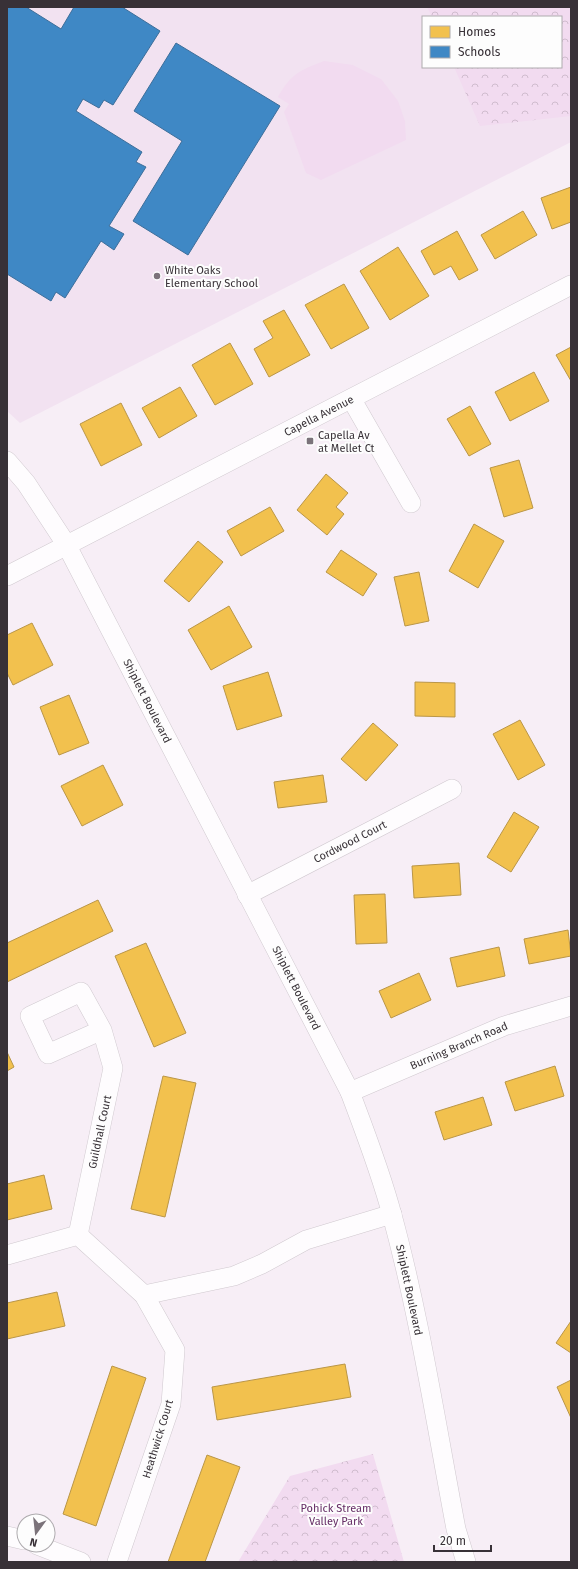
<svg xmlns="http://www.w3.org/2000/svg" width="578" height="1569" viewBox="0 0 578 1569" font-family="'Fira Sans',sans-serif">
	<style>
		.built { fill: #f2e2f1; fill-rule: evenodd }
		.park { fill: url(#park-crowns) }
		.pitch { fill: #f2dbf0 }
		.homes { fill: #f2c14e; stroke: #ba9647 }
		.schools { fill: #3f88c5; stroke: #3d6e9a }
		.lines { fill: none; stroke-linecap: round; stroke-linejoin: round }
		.minor-casing { stroke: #d0c9cf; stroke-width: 20 }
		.minor { stroke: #fefcfe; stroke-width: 19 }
		.poi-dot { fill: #7b737a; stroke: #fdfdfd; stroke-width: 1.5 }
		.labels { text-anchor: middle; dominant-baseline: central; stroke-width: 4; stroke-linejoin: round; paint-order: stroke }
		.poi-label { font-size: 11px; fill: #383137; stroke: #fdfdfd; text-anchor: start }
		.street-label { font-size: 11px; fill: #383137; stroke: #fdfdfd }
		.park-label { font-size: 11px; fill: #652c65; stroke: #fdfdfd }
	</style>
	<defs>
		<pattern id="park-crowns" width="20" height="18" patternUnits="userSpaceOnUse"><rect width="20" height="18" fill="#f2dbf0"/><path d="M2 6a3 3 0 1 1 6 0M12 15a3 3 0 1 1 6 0" fill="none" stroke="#d0bcce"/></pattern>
	</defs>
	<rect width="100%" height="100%" fill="#f7eef6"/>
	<!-- built -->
	<path class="built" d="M 7,7 L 571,7 L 571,142 L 20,423 L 7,411 ZM 423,17 L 561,17 L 561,67 L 423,67 Z"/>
	<!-- park -->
	<g class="park">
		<path d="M 427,7 L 571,7 L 571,116 L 480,126 L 454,67 L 561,67 L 561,17 L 432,17 Z"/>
		<path d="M 373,1454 L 404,1562 L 238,1562 L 290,1476 Z"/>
	</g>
	<!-- pitch -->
	<path class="pitch" d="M 324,61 L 353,65 L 381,79 L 398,101 L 405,121 L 406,140 L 321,180 L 306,173 L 284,112 L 289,104 L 278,97 C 291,74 300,70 324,61 Z"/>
	<!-- homes -->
	<g class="homes">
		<path d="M 571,187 L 571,222 L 552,229 L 541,198 Z"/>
		<path d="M 523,211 L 537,235 L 495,259 L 481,235 Z"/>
		<path d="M 457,231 L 478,270 L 459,280 L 451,266 L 434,275 L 421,251 Z"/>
		<path d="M 398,247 L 429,296 L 390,320 L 360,271 Z"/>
		<path d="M 344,284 L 369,328 L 331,349 L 305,305 Z"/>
		<path d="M 284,310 L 310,355 L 269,377 L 254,349 L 273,338 L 263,321 Z"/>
		<path d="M 230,343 L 253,384 L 215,405 L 192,365 Z"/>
		<path d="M 571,347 L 571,381 L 556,355 Z"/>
		<path d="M 534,372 L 549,401 L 510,421 L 495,392 Z"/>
		<path d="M 180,387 L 197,416 L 159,438 L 142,408 Z"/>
		<path d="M 121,403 L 142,445 L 101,466 L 80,424 Z"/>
		<path d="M 470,406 L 491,444 L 469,456 L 447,419 Z"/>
		<path d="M 519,460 L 533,508 L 504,517 L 490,468 Z"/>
		<path d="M 326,474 L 348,493 L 336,507 L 344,514 L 327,535 L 297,510 Z"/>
		<path d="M 270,507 L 284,531 L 241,556 L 227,531 Z"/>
		<path d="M 474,524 L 504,541 L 478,588 L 449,571 Z"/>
		<path d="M 198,541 L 223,562 L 189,602 L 164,581 Z"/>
		<path d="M 341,550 L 377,574 L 363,596 L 326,572 Z"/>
		<path d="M 419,572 L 429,621 L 405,626 L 394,577 Z"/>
		<path d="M 229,606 L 252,647 L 211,670 L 188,630 Z"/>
		<path d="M 32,623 L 53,665 L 13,685 L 7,673 L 7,635 Z"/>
		<path d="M 268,672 L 282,716 L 237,730 L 223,686 Z"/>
		<path d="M 415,682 L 455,683 L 455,717 L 415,716 Z"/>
		<path d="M 69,695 L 89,743 L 59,755 L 40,707 Z"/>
		<path d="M 520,720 L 545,765 L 518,780 L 493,734 Z"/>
		<path d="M 373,723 L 398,745 L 366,781 L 341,759 Z"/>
		<path d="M 103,765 L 123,805 L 82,826 L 61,786 Z"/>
		<path d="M 323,775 L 327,802 L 278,808 L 274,782 Z"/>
		<path d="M 514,812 L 539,827 L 511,872 L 487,857 Z"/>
		<path d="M 459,863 L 461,895 L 414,898 L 412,866 Z"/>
		<path d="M 385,894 L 387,943 L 356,944 L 354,895 Z"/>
		<path d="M 98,900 L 113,931 L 7,982 L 7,943 Z"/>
		<path d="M 568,930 L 571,956 L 529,964 L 524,939 Z"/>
		<path d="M 146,943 L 186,1033 L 154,1047 L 115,956 Z"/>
		<path d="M 499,947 L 505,976 L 457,987 L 450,958 Z"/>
		<path d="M 419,973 L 431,1000 L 391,1018 L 379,991 Z"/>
		<path d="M 7,1052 L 14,1067 L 7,1071 Z"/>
		<path d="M 555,1066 L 564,1096 L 515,1111 L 505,1082 Z"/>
		<path d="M 163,1076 L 196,1083 L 165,1217 L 131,1209 Z"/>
		<path d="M 483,1097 L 492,1125 L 444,1140 L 435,1112 Z"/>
		<path d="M 44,1175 L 52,1209 L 7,1220 L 7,1184 Z"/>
		<path d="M 57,1292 L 65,1326 L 7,1339 L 7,1303 Z"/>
		<path d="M 571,1321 L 571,1353 L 556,1343 Z"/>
		<path d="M 345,1364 L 351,1397 L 217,1420 L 212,1387 Z"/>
		<path d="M 112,1366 L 146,1378 L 96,1526 L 63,1514 Z"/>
		<path d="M 571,1380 L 571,1418 L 557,1387 Z"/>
		<path d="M 207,1455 L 240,1467 L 205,1562 L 168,1562 Z"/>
	</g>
	<!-- schools -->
	<g class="schools">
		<path d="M 7,7 L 26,7 L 61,29 L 74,7 L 122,7 L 160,31 L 113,105 L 104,100 L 99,108 L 83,99 L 76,111 L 142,152 L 136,162 L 146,167 L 109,226 L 124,234 L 114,250 L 101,241 L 65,298 L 56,292 L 51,301 L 7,274 Z"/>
		<path d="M 176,43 L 280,106 L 188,255 L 133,221 L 182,141 L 134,111 Z"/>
	</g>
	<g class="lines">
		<defs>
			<g id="minor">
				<path d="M 352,400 L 411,503"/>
				<path d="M 7,461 L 26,483 L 66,544 L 350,1092 C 365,1132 381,1173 392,1215 C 420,1318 436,1424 456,1529 L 466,1562"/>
				<path d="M 7,576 L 571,285"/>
				<path d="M 247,895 L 452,789"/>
				<path d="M 350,1092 L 504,1026 L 571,1006"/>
				<path d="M 78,1235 L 113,1068 L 102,1030 L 81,992 L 30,1016 L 48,1054 L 102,1030"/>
				<path d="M 7,1255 L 78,1235 L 144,1295 L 175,1350 L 171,1404 L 117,1562"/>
				<path d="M 144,1295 L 234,1276 L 262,1264 L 306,1240 L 392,1214"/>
				<path d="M 7,1536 L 24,1540"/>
				<path d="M 37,1545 L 81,1562"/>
			</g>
		</defs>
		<!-- minor casing -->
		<use href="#minor" class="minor-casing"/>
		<!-- minor -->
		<use href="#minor" class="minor"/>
	</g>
	<!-- markers -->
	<g class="poi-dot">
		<circle cx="157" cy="276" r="4"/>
		<rect x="306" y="437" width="8" height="8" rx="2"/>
	</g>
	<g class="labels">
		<!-- poi labels -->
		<g class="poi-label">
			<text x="165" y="270">White Oaks<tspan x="165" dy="13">Elementary School</tspan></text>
			<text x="318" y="435">Capella Av<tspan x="318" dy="13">at Mellet Ct</tspan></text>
		</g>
		<!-- street labels -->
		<g class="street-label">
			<text transform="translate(319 416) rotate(-27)">Capella Avenue</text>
			<text transform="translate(147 701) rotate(63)">Shiplett Boulevard</text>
			<text transform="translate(350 842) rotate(-27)">Cordwood Court</text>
			<text transform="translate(296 988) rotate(63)">Shiplett Boulevard</text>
			<text transform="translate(459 1046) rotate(-23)">Burning Branch Road</text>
			<text transform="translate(100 1132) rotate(-78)">Guildhall Court</text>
			<text transform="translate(409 1290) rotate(78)">Shiplett Boulevard</text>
			<text transform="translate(158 1439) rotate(-73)">Heathwick Court</text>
		</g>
		<!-- park labels -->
		<g class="park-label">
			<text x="336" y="1508">Pohick Stream<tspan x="336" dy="13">Valley Park</tspan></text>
		</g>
	</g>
	<!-- border -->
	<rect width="578" height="1569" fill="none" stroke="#383137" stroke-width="16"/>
	<!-- legend -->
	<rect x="422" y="16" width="140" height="52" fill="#fdfdfd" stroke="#aeabae"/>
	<rect x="430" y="26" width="20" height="12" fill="#f2c14e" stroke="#aeabae"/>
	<text x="458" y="36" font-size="12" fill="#383137">Homes</text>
	<rect x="430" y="46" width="20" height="12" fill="#3f88c5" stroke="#aeabae"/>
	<text x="458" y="56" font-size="12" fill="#383137">Schools</text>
	<!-- north arrow -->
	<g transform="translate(36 1533) rotate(195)"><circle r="19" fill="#fdfdfd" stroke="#aeabae"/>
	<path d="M0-3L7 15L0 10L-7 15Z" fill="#7b737a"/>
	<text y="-6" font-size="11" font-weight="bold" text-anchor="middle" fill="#383137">N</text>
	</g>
	<!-- scale -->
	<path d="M434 1545v6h57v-6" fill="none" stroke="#383137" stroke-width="2"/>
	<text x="440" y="1545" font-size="12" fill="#383137" stroke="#fdfdfd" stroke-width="3" paint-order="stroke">20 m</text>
</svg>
